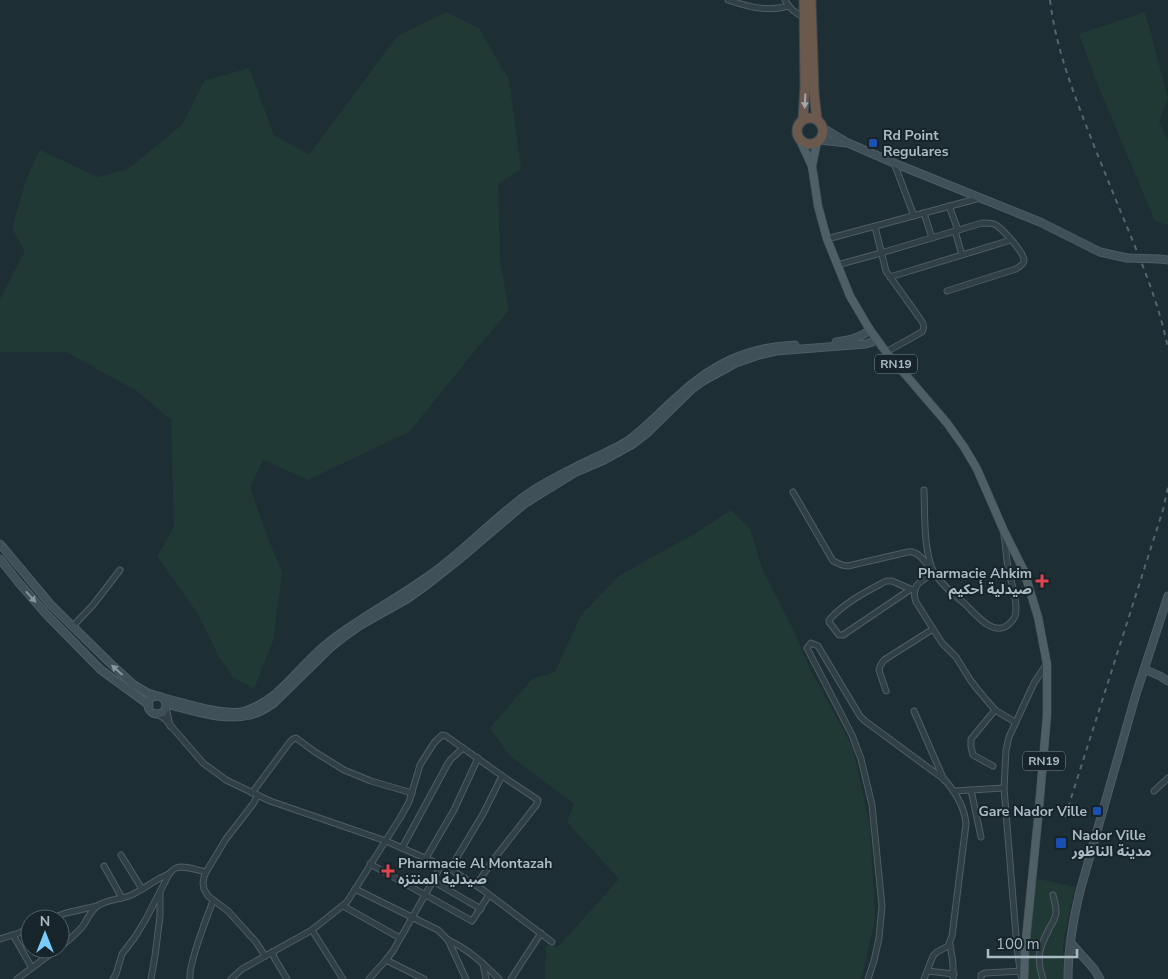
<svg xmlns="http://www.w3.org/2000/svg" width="1168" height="979" viewBox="0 0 1168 979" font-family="'Nunito Sans','Noto Sans Arabic',sans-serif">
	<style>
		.green { fill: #213934 }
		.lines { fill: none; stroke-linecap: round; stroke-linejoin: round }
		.street-casing { stroke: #4f5d64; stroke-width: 7 }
		.secondary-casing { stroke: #4f5d64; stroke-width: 9 }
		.primary-casing { stroke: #3e4b52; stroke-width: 9 }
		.highway-casing { stroke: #3c4a50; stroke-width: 11 }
		.street { stroke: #313f46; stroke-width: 5 }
		.secondary { stroke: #3f5059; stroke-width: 7 }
		.primary { stroke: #4f5f66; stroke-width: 8 }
		.highway { stroke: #6c594e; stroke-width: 9 }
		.rail { stroke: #53656e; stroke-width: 2; stroke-dasharray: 5 5; stroke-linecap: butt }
		.secondary-bridge-casing { stroke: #4f5d64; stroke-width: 9; stroke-linecap: butt }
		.secondary-bridge { stroke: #3f5059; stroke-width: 7 }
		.oneway { fill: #9ea7ac }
		.oneway2 { fill: #85969f }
		.transit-dot { fill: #1a4fb4; stroke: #17242a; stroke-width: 2 }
		.health-dot { fill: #e0444e; stroke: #17242a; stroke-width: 2 }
		.labels { text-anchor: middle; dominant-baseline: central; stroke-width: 4; stroke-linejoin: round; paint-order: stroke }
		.shield { fill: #17242a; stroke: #7f8e96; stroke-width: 1 }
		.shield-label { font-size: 12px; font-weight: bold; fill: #abbbc4 }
		.poi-label { font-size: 14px; font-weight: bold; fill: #abbbc4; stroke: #17242a; text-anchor: start }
	</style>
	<rect width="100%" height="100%" fill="#1e2e35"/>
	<!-- green -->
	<g class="green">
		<path d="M 447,12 L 479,28 L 509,80 L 521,169 L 498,184 L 500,261 L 509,310 L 473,353 L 409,432 L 308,480 L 263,460 L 250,487 L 265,531 L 282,572 L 273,641 L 254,689 L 233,677 L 218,655 L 198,614 L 157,556 L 174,527 L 171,420 L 137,391 L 66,352 L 0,352 L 0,299 L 25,251 L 12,228 L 26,179 L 40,150 L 98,177 L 128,169 L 182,125 L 204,81 L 249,68 L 274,135 L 309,155 L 397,36 Z"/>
		<path d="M 1145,12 L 1168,98 L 1159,122 L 1168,141 L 1168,225 L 1155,221 L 1099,88 L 1079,34 Z"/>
		<path d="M 731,510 L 750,529 L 763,571 L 792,627 L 810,669 L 853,748 L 870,827 L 875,921 L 861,979 L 545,979 L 546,945 L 558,947 L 619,879 L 567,822 L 574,804 L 510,756 L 490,728 L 532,679 L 555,672 L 581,615 L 620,575 L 696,533 Z"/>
		<path d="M 1039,879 L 1075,887 L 1065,933 L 1063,947 L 1064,979 L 1028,979 L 1028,954 L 1035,881 Z"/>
	</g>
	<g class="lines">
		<defs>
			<g id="street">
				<path d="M 728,0 C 749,7 766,12 789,6"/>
				<path d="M 785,0 C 790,9 795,13 804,17"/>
				<path d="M 894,163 L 914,216"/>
				<path d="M 949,206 L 958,230"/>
				<path d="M 924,213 L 932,238"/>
				<path d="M 875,227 L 886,271 L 921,320 C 924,324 925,327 922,332 L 886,352"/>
				<path d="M 955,231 L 962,255"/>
				<path d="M 827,239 L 980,198"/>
				<path d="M 837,265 L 881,253 L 982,223 C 986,223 991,223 994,224 C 1001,227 1025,253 1024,261 C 1023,265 1019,267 1016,269 L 947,291"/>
				<path d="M 890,277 L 1011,240"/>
				<path d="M 924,490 C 925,513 923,554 935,574 C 942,585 954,595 964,603 C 975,613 992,637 1008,625 C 1011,622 1014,620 1015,616 C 1019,603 1010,581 1008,567 C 1006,557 1006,546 1004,536"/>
				<path d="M 793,492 L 833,561 L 842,565 L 848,566 L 908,552 C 919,550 927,565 934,573 C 921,581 910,585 916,602 L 942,643 L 956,657 L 971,681 L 978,690 L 995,710 L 1015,722"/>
				<path d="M 911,589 L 843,635 L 839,635 L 829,622 L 829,620 C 845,602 866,592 886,581 L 892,581 L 915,591"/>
				<path d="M 72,627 L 93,605 L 120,570"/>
				<path d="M 886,691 L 879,670 L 880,666 L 884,660 L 933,629"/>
				<path d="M 166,707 L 170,726"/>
				<path d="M 914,711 L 944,780"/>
				<path d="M 156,713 L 165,719 L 203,763 L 226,780 L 270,801 L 386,841 L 450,869 L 483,890 L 552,942"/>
				<path d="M 993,766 L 973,755 L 971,747 L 971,739 L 995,710"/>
				<path d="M 971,790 L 981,837"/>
				<path d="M 954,791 L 1004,788"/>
				<path d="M 1154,791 L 1168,778"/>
				<path d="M 252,793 L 289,743 L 293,739 L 296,738 L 315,752 L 344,770 L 371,781 L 412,793"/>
				<path d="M 258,795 L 253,804 L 226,839 L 206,872 L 204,877 L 203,883 L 204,889 L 208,896 L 228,911 L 256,942 L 265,956"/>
				<path d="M 402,848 L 447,765 L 451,759 L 463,748"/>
				<path d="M 121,855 L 142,889"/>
				<path d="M 426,858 L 454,810 L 478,758"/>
				<path d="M 370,864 L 472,921 L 489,895"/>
				<path d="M 104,866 L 122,898"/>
				<path d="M 450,869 L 483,814 L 502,776"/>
				<path d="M 433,881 L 481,909"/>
				<path d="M 355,889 L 438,930 L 448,940 L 466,979"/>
				<path d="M 343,906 L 400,938"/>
				<path d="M 49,919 L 66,913 L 97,906"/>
				<path d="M 312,930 L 343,979"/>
				<path d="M 13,935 L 32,968"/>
				<path d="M 0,939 L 19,933 L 30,927"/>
				<path d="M 448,940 C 468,949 484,964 499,979"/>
				<path d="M 950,944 L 953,964 L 953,979"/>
				<path d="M 60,947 C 68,941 76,934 83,926 C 87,920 90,912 96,907 C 106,899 118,900 129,896 C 143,891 154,879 169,874"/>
				<path d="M 44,949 L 48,956"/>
				<path d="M 272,952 L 275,959 L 287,979"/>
				<path d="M 386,960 L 424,979"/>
				<path d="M 483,964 L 486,979"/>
				<path d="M 928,971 L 954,974"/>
				<path d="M 1021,976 L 1017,948 L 1004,788 L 1006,750 L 1009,737 L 1034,683 L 1046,665"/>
				<path d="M 17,979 L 57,949"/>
				<path d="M 113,979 L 116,974 L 122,954 L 135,937 L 146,919 L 169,874 C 171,872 173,869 176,868 C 184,865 197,870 206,872"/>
				<path d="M 151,979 L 155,956 L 160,916 L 160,894"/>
				<path d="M 190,979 C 188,964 207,917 213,901"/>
				<path d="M 231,979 L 242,969 L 312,930 L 347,902 L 400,818 L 409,802 L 420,765 L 434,743 L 442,735 L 446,736 L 508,780 L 538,800 L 537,804 L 494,859 L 476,885"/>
				<path d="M 369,979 L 386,960 L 393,951 L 433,881 L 441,865"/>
				<path d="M 511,979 L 541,933"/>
				<path d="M 868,979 L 874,961 L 879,938 L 882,906 L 872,805 L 861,759 L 852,735 L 808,650 L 807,648 L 811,643 L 818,646 L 860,716 L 865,721 L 945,780 C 955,792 965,808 966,824 L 952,936 L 948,946 L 937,952 L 933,956 L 924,979"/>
				<path d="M 981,979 L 981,975 L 985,973 L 1021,971"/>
				<path d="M 1043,979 C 1036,958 1039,948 1049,929 C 1052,923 1057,917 1056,911 C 1056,905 1054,900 1053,895"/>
			</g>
			<g id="secondary">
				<path d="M 823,128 L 848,143 L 894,163 L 1040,222 L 1100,252 L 1127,258"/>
				<path d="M 820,140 L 847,143"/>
				<path d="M 1160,259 L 1168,260"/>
				<path d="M 836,342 C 849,340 860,338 870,330"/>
				<path d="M 0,544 L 51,605 L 110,663 L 134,685 L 148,693 L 157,696"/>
				<path d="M 0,559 L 19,583 L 47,615 L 101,670 L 149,705"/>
				<path d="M 1144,669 L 1160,676 L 1168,681"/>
				<circle cx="157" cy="705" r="9"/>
				<path d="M 164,698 C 184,703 226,717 245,711 C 281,700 300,664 329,642 C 361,617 397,599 430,575 C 467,549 497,514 535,489 C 555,477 575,467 596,457 C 607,452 619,447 629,440 C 647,427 661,411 677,397 C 712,364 747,347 795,345"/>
				<path d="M 166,704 C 193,710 223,722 250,715 C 259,713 267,708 274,703 L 330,648 L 345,636 L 359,626 L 407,599 L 428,584 L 456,562 L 523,505 L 537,496 L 576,472 L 604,460 L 633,444 L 646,434 L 691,390 L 703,381 L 736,363 L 759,355 L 776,351 L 866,344 L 872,342 L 876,339"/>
				<path d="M 1070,942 L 1094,969 L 1100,979"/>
				<path d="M 1068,979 C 1068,949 1073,920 1080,891 L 1136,694 L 1168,596"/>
			</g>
			<g id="primary">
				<path d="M 799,138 L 812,166 L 818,206 L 827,239 L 850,296 L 870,330 L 886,352 L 947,423 L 964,447 L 977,469 L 1004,531 L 1024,571 L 1038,617 L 1047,664 L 1047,715 L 1038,819 L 1025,949 L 1024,979"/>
				<path d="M 812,166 L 817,142"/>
			</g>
			<g id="highway">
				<path d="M 811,0 L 814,93 L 817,120"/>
				<circle cx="810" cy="131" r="13"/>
				<path d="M 803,119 L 805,87 L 804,0"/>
			</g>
		</defs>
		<!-- street casing -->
		<use href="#street" class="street-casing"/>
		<!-- secondary casing -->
		<use href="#secondary" class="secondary-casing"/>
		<!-- primary casing -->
		<use href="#primary" class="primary-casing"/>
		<!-- highway casing -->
		<use href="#highway" class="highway-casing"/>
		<!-- street -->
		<use href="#street" class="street"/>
		<!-- secondary -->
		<use href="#secondary" class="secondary"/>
		<!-- primary -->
		<use href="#primary" class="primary"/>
		<!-- highway -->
		<use href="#highway" class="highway"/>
		<!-- rail -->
		<g class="rail">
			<path d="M 1050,0 C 1055,42 1069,81 1084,120 C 1097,154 1111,188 1125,222 C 1142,263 1159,304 1168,348"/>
			<path d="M 1065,817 L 1163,510 L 1168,487"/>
		</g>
		<defs>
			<path id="secondary-bridge" d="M 1127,258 L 1160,259"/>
		</defs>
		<!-- secondary-bridge casing -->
		<use href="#secondary-bridge" class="secondary-bridge-casing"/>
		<!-- secondary-bridge -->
		<use href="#secondary-bridge" class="secondary-bridge"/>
	</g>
	<!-- one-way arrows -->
	<defs><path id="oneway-solid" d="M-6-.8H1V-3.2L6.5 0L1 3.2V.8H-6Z" transform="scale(1.25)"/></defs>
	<use class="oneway" href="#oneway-solid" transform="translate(805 101) rotate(93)"/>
	<g class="oneway2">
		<use href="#oneway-solid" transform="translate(31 597) rotate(48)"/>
		<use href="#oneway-solid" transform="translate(117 670) rotate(-138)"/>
	</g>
	<!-- markers -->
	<g class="transit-dot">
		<rect x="868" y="138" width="10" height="10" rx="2.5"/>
		<rect x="1092" y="806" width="10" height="10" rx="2.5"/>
		<rect x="1055" y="837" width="12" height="12" rx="2.5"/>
	</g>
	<g class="health-dot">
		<path d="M1039.5 573.5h5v5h5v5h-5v5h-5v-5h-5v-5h5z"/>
		<path d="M385.5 863.5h5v5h5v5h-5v5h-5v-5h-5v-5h5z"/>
	</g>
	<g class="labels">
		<!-- shield labels -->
		<g class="shield">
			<rect x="875" y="354.5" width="42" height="19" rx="4"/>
			<rect x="1023" y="751.5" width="42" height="19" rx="4"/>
		</g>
		<g class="shield-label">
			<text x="896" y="364">RN19</text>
			<text x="1044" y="761">RN19</text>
		</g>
		<!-- poi labels -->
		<g class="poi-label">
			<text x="883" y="135">Rd Point<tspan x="883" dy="16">Regulares</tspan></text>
			<text x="1032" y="573" text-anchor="end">Pharmacie Ahkim<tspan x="1032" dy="16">صيدلية أحكيم</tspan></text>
			<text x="1087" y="811" text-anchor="end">Gare Nador Ville</text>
			<text x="1072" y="835">Nador Ville<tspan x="1072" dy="16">مدينة الناظور</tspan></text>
			<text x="398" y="863">Pharmacie Al Montazah<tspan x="398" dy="16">صيدلية المنتزه</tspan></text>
		</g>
	</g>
	<!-- north arrow -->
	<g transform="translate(45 934)"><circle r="24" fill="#17242a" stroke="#526068"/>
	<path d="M0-4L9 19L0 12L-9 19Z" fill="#79ccfb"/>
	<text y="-8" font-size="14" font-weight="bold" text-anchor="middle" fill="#abbbc4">N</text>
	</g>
	<!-- scale -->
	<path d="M988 949v8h89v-8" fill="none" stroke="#abbbc4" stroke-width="2.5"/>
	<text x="996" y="949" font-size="15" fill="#abbbc4" stroke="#17242a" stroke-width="4" paint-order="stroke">100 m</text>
</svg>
